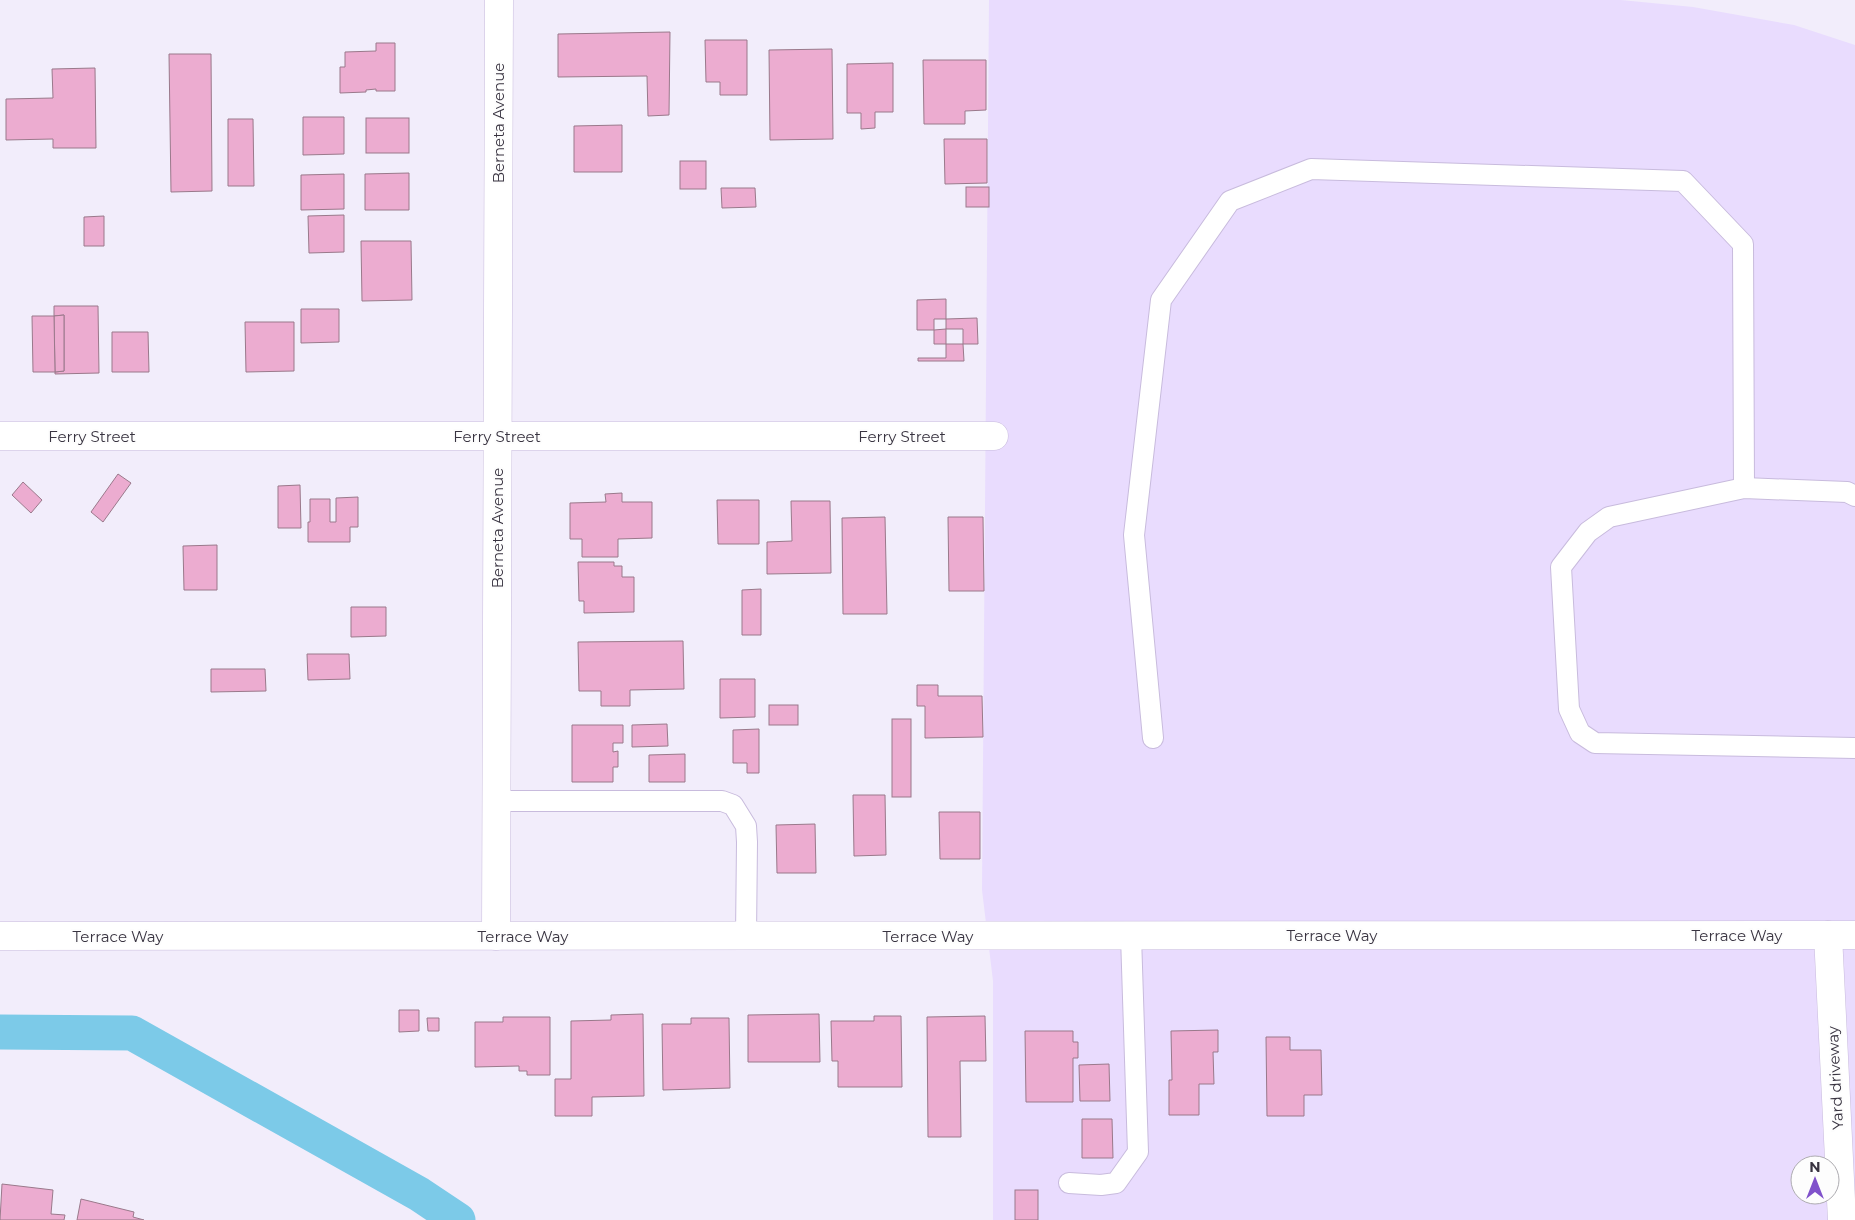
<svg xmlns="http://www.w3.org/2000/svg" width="1855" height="1220" viewBox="0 0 1855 1220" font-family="Montserrat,sans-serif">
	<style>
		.built { fill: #e9dcfe; fill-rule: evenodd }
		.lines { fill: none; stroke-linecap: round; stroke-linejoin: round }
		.canal { stroke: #7ccae8; stroke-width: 35 }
		.building { fill: #ecacd0; stroke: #9a798b }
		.lane-casing { stroke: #c8bbdd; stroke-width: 22 }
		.street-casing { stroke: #c8bbdd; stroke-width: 29 }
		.lane { stroke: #fff; stroke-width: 20 }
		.street { stroke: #fff; stroke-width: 28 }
		.labels { text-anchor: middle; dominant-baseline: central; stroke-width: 4; stroke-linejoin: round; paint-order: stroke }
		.street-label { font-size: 15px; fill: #383340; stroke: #fdfdfd }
	</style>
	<rect width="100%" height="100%" fill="#f2edfb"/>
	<!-- built -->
	<path class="built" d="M 989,0 L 1621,0 L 1693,7 L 1794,25 L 1855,45 L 1855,1220 L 993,1220 L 993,981 L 982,890 ZM 1800,1165 L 1830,1165 L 1830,1195 L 1800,1195 Z"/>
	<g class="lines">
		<!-- canal -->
		<path class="canal" d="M 0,1032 L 132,1033 L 419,1194 L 458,1220"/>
	</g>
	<!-- building -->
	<g class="building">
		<path d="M 670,32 L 669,115 L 648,116 L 647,76 L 558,77 L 558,34 Z"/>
		<path d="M 705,40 L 747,40 L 747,95 L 720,95 L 720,82 L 706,82 Z"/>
		<path d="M 376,43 L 395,43 L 395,91 L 376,91 L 376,89 L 366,90 L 366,92 L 340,93 L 340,67 L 345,67 L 345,52 L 376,51 Z"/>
		<path d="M 832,49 L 833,139 L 770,140 L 769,50 Z"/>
		<path d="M 169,54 L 211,54 L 212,191 L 171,192 Z"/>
		<path d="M 923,60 L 986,60 L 986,110 L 965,111 L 965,124 L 924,124 Z"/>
		<path d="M 893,63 L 893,112 L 875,112 L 875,128 L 861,129 L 861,113 L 847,113 L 847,64 Z"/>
		<path d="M 95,68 L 96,148 L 53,148 L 53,139 L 6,140 L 6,99 L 53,98 L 52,69 Z"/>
		<path d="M 303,117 L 344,117 L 344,154 L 303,155 Z"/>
		<rect x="366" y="118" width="43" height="35"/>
		<path d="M 228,119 L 253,119 L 254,186 L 228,186 Z"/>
		<path d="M 622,125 L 622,172 L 574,172 L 574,126 Z"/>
		<path d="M 944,139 L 987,139 L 987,183 L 945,184 Z"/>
		<rect x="680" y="161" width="26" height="28"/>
		<path d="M 409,173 L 409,210 L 365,210 L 365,174 Z"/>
		<path d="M 344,174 L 344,209 L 301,210 L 301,175 Z"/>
		<rect x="966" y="187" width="23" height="20"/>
		<path d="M 721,188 L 755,188 L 756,207 L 722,208 Z"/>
		<path d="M 344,215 L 344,252 L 309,253 L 308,216 Z"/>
		<path d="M 104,216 L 104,246 L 84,246 L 84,217 Z"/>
		<path d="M 361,241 L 411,241 L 412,300 L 362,301 Z"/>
		<path d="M 946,299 L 946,319 L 934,319 L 934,330 L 917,330 L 917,300 Z"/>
		<path d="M 54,306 L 98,306 L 99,373 L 55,374 L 55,372 L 64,371 L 64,315 L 54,316 Z"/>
		<path d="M 301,309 L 339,309 L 339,342 L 301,343 Z"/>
		<path d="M 64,315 L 64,371 L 55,372 L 54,316 Z"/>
		<path d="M 32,316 L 54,316 L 55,372 L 33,372 Z"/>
		<path d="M 977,318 L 978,344 L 963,344 L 963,329 L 946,329 L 946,319 Z"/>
		<path d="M 245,322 L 294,322 L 294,371 L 246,372 Z"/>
		<path d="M 946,329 L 946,344 L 934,344 L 934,330 Z"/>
		<path d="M 112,332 L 148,332 L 149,372 L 112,372 Z"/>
		<path d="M 946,344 L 963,344 L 964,361 L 918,361 L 918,358 L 946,358 Z"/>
		<path d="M 118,474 L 131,483 L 103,522 L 91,512 Z"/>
		<path d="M 23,482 L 42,500 L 31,513 L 12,495 Z"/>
		<path d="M 300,485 L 301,528 L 278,528 L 278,486 Z"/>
		<path d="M 622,493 L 622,502 L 652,502 L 652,538 L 618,539 L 618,557 L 582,557 L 582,539 L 570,539 L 570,503 L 606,502 L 605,494 Z"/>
		<path d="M 358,497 L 358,527 L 350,527 L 350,542 L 308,542 L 308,522 L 310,522 L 310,499 L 330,499 L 330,522 L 336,522 L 336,498 Z"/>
		<path d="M 717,500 L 759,500 L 759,544 L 718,544 Z"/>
		<path d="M 791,501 L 830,501 L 831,573 L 767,574 L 767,542 L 792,541 Z"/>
		<path d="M 885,517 L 887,614 L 843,614 L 842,518 Z"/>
		<path d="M 948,517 L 983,517 L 984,591 L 949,591 Z"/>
		<path d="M 217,545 L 217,590 L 184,590 L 183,546 Z"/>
		<path d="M 578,562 L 614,562 L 614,566 L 622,566 L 622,577 L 634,577 L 634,612 L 584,613 L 584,601 L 579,601 Z"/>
		<path d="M 761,589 L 761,635 L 742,635 L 742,590 Z"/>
		<path d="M 351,607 L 386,607 L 386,636 L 351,637 Z"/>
		<path d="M 683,641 L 684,689 L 630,690 L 630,706 L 601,706 L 601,691 L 579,691 L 578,642 Z"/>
		<path d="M 307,654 L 349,654 L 350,679 L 308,680 Z"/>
		<path d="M 211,669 L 265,669 L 266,691 L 211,692 Z"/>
		<path d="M 720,679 L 755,679 L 755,717 L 720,718 Z"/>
		<path d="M 917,685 L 938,685 L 938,696 L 982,696 L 983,737 L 925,738 L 925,706 L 917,706 Z"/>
		<rect x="769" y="705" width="29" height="20"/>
		<rect x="892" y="719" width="19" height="78"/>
		<path d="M 667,724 L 668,746 L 632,747 L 632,725 Z"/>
		<path d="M 572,725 L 623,725 L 623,743 L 613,743 L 613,752 L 618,751 L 618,767 L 613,767 L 613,782 L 572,782 Z"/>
		<path d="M 759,729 L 759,773 L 747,773 L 747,763 L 733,763 L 733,730 Z"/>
		<path d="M 685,754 L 685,782 L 649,782 L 649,755 Z"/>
		<path d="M 853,795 L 885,795 L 886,855 L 854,856 Z"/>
		<path d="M 939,812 L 980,812 L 980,859 L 940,859 Z"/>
		<path d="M 815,824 L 816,873 L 777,873 L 776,825 Z"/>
		<path d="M 399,1010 L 419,1010 L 419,1031 L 399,1032 Z"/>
		<path d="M 643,1014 L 644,1096 L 592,1097 L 592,1116 L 555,1116 L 555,1079 L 571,1079 L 571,1021 L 611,1020 L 611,1015 Z"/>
		<path d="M 819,1014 L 820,1062 L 748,1062 L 748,1015 Z"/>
		<path d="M 874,1016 L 901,1016 L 902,1087 L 838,1087 L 838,1061 L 832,1061 L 831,1021 L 874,1021 Z"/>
		<path d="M 985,1016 L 986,1061 L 960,1061 L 961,1137 L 928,1137 L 927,1017 Z"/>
		<path d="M 503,1017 L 550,1017 L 550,1075 L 527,1075 L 527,1071 L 519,1071 L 519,1066 L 475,1067 L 475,1022 L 503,1022 Z"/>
		<path d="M 427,1018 L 439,1018 L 439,1031 L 428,1031 Z"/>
		<path d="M 691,1018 L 729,1018 L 730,1088 L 663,1090 L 662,1024 L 691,1024 Z"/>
		<path d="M 1218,1030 L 1218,1052 L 1213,1052 L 1214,1084 L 1199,1084 L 1199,1115 L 1169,1115 L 1169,1080 L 1172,1080 L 1171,1031 Z"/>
		<path d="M 1025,1031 L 1073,1031 L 1073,1042 L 1078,1042 L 1078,1058 L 1073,1058 L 1073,1102 L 1026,1102 Z"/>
		<path d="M 1266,1037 L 1290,1037 L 1290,1050 L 1321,1050 L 1322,1095 L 1304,1095 L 1304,1116 L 1267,1116 Z"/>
		<path d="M 1109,1064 L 1110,1101 L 1080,1101 L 1079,1065 Z"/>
		<path d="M 1082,1119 L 1112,1119 L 1113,1158 L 1082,1158 Z"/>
		<path d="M 2,1184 L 53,1190 L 51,1214 L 65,1215 L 64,1220 L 0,1220 Z"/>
		<rect x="1015" y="1190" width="23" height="30"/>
		<path d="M 81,1199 L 134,1212 L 133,1217 L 144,1220 L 77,1220 Z"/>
	</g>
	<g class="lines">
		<defs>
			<g id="lane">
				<path d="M 1855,496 L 1847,492 L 1744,488 L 1609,517 L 1588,532 L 1561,567 L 1569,709 L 1580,733 L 1595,743 L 1855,748"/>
				<path d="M 1153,738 L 1134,535 L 1161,300 L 1230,201 L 1311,169 L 1683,181 L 1743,244 L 1744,488"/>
				<path d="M 496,801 L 722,801 L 733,805 L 746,826 L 747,842 L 746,936"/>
				<path d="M 1069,1183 L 1101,1185 L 1116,1183 L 1138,1152 L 1131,936"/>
			</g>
			<g id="street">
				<path d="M 0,436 L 994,436"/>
				<path d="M 1828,935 L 1842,1220"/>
				<path d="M 0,936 L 1855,935"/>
				<path d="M 496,936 L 499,0"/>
			</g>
		</defs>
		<!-- lane casing -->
		<use href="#lane" class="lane-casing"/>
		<!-- street casing -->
		<use href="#street" class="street-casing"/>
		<!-- lane -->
		<use href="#lane" class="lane"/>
		<!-- street -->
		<use href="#street" class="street"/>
	</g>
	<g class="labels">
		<!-- street labels -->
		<g class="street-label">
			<text transform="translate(498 123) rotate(-90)">Berneta Avenue</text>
			<text x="92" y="436">Ferry Street</text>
			<text x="497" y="436">Ferry Street</text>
			<text x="902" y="436">Ferry Street</text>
			<text transform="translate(497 528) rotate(-90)">Berneta Avenue</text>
			<text x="1332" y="935">Terrace Way</text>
			<text x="1737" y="935">Terrace Way</text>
			<text x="118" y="936">Terrace Way</text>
			<text x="523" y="936">Terrace Way</text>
			<text x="928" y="936">Terrace Way</text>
			<text transform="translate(1835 1078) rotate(-93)">Yard driveway</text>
		</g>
	</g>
	<!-- north arrow -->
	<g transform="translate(1815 1180)"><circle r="24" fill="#fdfdfd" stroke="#aeacb1"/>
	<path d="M0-4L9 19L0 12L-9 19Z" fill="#8052cb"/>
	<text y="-8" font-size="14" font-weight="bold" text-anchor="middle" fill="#383340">N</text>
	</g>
</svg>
